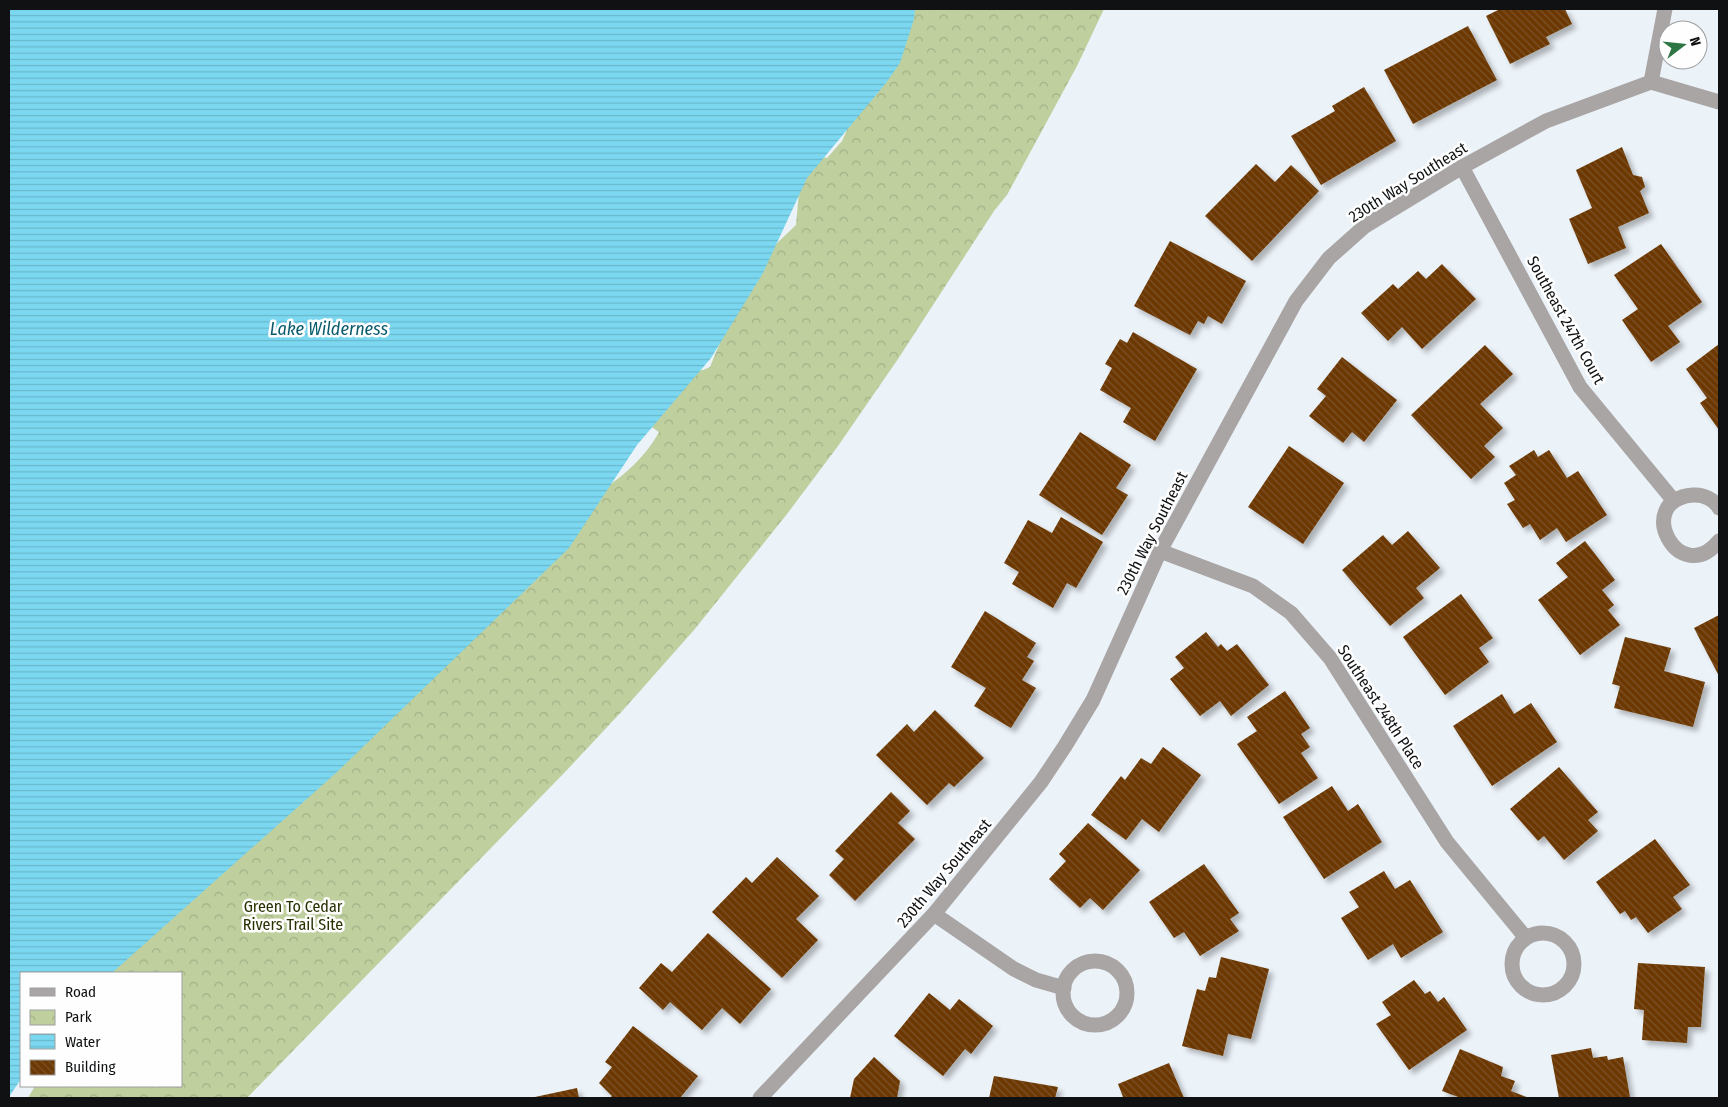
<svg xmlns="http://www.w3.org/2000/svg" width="1728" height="1107" viewBox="0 0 1728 1107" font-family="'Fira Sans Condensed',sans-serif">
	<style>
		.park { fill: url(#park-crowns) }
		.water { fill: url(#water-rules) }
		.building { fill: url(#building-back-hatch); filter: url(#shadow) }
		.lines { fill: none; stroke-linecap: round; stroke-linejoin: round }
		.street { stroke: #a9a5a5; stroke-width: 15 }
		.labels { text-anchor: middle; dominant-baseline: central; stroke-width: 5; stroke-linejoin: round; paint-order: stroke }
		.street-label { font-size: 16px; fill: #0f1113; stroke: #fefefe }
		.park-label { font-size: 16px; fill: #273200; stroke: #fefefe }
		.water-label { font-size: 18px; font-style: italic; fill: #095b6c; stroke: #fefefe }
	</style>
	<defs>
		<pattern id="park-crowns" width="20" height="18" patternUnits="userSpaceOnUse" patternTransform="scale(1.25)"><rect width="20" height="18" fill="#bfcf9e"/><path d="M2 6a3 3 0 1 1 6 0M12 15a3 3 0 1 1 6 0" fill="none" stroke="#a3b187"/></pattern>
		<pattern id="water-rules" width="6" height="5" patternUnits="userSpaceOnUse" patternTransform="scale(1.25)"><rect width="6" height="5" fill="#7bd8f0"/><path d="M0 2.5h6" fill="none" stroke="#69b8cd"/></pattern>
		<pattern id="building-back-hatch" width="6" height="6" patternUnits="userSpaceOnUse" patternTransform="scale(1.25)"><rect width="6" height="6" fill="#6c3803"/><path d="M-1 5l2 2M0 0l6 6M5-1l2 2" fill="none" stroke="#7b5227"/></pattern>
		<filter id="shadow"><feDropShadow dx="4.5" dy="4.5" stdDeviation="2.5" flood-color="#0004"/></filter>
	</defs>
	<rect width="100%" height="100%" fill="#ebf2f8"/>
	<!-- park -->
	<path class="park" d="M 902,9 L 1104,9 L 1077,66 L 1007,195 L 994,211 L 898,359 L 838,446 L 787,514 L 694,630 L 624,709 L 566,771 L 247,1098 L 28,1098 L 35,1086 L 181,1086 L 181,973 L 109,973 L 589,500 C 616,481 643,462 659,432 L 650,426 L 691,371 L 703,370 L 710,367 L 750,269 L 796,225 L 799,191 L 798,150 L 827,158 L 842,141 Z"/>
	<!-- water -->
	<path class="water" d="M 9,9 L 915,9 L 914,19 L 900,63 L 886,83 L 807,178 L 763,273 L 711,358 L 637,445 L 569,548 L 337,772 L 112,973 L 21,973 L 21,1079 L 9,1097 Z"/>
	<!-- building -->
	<g class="building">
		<path d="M 1500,9 L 1565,9 L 1572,24 L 1546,37 L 1550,44 L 1510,64 L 1486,16 Z"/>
		<path d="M 1468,26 L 1497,80 L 1413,124 L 1384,70 Z"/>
		<path d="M 1364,87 L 1396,141 L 1321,185 L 1291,136 L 1335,111 L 1332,106 Z"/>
		<path d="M 1622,147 L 1633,175 L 1642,177 L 1645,187 L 1640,191 L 1649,213 L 1618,227 L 1626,248 L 1588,264 L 1569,219 L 1592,208 L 1576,170 Z"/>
		<path d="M 1256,164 L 1275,182 L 1291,165 L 1319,191 L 1252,261 L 1205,216 Z"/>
		<path d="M 1170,241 L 1246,281 L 1222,324 L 1208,316 L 1204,324 L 1198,321 L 1190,335 L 1134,306 Z"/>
		<path d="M 1661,244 L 1702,302 L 1668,326 L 1680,342 L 1651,362 L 1622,320 L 1638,309 L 1614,275 Z"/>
		<path d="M 1442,264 L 1476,299 L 1422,349 L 1402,327 L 1388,341 L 1361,313 L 1393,284 L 1398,289 L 1418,271 L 1426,279 Z"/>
		<path d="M 1133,332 L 1197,369 L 1155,441 L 1123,422 L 1131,408 L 1100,390 L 1112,368 L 1105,364 L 1120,339 L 1127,343 Z"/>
		<path d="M 1719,344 L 1719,430 L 1700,403 L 1707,398 L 1686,369 Z"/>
		<path d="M 1485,345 L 1513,374 L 1480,404 L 1503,428 L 1484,446 L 1495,457 L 1471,479 L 1411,415 Z"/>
		<path d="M 1342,357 L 1397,400 L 1364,442 L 1352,432 L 1343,443 L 1309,416 L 1326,396 L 1317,389 Z"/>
		<path d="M 1080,432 L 1131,465 L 1116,488 L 1128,495 L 1102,535 L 1039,495 Z"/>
		<path d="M 1289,446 L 1344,483 L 1303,544 L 1248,507 Z"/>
		<path d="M 1534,450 L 1538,457 L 1549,450 L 1567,478 L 1578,471 L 1607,515 L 1566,542 L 1557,528 L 1540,540 L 1530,524 L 1523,528 L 1507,504 L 1515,500 L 1504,483 L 1516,475 L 1509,466 Z"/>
		<path d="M 1061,517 L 1103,542 L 1076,588 L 1067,583 L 1053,608 L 1012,584 L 1019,572 L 1004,563 L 1028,520 L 1052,533 Z"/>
		<path d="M 1408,531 L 1440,568 L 1416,588 L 1424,598 L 1390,626 L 1342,570 L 1383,535 L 1392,545 Z"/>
		<path d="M 1585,541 L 1615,580 L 1602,590 L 1614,605 L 1608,610 L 1620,625 L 1580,655 L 1538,600 L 1568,577 L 1556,563 Z"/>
		<path d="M 1461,594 L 1493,638 L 1479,648 L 1489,662 L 1445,695 L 1403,637 Z"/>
		<path d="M 985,611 L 1036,643 L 1027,657 L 1034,661 L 1022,680 L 1036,688 L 1011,728 L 974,706 L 986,688 L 951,667 Z"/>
		<path d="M 1719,615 L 1719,676 L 1694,628 Z"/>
		<path d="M 1206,632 L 1218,647 L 1221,644 L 1227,651 L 1237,644 L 1269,685 L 1231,716 L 1220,701 L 1200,716 L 1170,679 L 1184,668 L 1175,657 Z"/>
		<path d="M 1625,637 L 1671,648 L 1664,671 L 1705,682 L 1693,727 L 1614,708 L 1620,686 L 1612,684 Z"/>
		<path d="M 1285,691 L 1310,728 L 1301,734 L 1310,747 L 1301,753 L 1318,778 L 1279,804 L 1237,744 L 1257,731 L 1247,717 Z"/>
		<path d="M 1502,694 L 1514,714 L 1531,703 L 1557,742 L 1492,786 L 1453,726 Z"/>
		<path d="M 935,710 L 984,758 L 954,787 L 949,783 L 927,805 L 876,755 L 907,724 L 914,732 Z"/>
		<path d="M 1163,747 L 1201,775 L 1159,832 L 1142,819 L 1126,840 L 1091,815 L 1121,776 L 1125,780 L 1141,758 L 1151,764 Z"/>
		<path d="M 1559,767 L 1598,812 L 1588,820 L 1598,831 L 1564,860 L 1544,836 L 1538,841 L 1510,809 Z"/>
		<path d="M 1332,786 L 1348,811 L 1358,804 L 1382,842 L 1324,879 L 1283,817 Z"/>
		<path d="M 891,792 L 910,811 L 898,823 L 915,839 L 855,901 L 829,875 L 844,859 L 835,851 Z"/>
		<path d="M 1088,823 L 1140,870 L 1103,910 L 1090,898 L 1080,908 L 1049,879 L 1066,861 L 1059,854 Z"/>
		<path d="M 1655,839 L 1690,885 L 1673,897 L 1682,909 L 1648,933 L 1636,917 L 1631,920 L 1625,911 L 1620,914 L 1596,882 Z"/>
		<path d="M 777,857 L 819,896 L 796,919 L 818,940 L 782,978 L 712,912 L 746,877 L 752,883 Z"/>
		<path d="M 1204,864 L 1239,913 L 1230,919 L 1239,931 L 1200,956 L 1184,932 L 1174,938 L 1149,902 Z"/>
		<path d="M 1384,871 L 1395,889 L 1410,880 L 1443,932 L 1401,958 L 1393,944 L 1368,960 L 1341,918 L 1359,907 L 1349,892 Z"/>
		<path d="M 708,933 L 771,989 L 740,1024 L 722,1008 L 702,1030 L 670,1002 L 663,1010 L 639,988 L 661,963 L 672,972 Z"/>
		<path d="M 1221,957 L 1269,969 L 1251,1039 L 1228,1034 L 1223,1056 L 1182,1046 L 1197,989 L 1205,991 L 1209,977 L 1216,978 Z"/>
		<path d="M 1638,963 L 1705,967 L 1701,1027 L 1688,1027 L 1687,1043 L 1642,1040 L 1644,1010 L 1634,1009 Z"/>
		<path d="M 1414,980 L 1425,994 L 1430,991 L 1438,1002 L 1444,997 L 1467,1030 L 1409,1070 L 1376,1024 L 1391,1015 L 1382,1002 Z"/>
		<path d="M 929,993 L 950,1010 L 959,999 L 993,1026 L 971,1054 L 965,1049 L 943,1076 L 894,1036 Z"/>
		<path d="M 633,1026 L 698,1076 L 680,1098 L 610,1098 L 612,1096 L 599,1083 L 612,1067 L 605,1062 Z"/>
		<path d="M 1591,1048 L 1593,1058 L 1607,1056 L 1608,1060 L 1623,1057 L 1630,1097 L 1559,1098 L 1551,1055 Z"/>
		<path d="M 1460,1049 L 1503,1067 L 1501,1076 L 1515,1081 L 1511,1091 L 1529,1098 L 1461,1098 L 1442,1091 Z"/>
		<path d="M 874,1057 L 900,1081 L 897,1098 L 850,1098 L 854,1079 Z"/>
		<path d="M 1169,1063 L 1184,1098 L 1119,1098 L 1123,1097 L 1118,1084 Z"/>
		<path d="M 994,1076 L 1058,1087 L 1055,1098 L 989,1098 Z"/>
		<path d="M 577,1088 L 579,1098 L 535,1098 L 535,1097 Z"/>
	</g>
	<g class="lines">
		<!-- street -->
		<g class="street">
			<path d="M 1651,82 L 1665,9"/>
			<path d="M 1651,82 L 1719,102"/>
			<path d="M 1462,167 L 1580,387 L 1674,501"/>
			<path d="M 1719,508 C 1715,500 1703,494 1693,495 C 1632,500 1679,590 1719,541"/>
			<path d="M 1160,551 L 1253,586 L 1291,613 L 1330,658 L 1447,842 L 1526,938"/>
			<path d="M 934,914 L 1014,969 L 1036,980 L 1064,988"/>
			<circle cx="1543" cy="964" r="31"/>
			<circle cx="1095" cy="993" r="32"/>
			<path d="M 760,1098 L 934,914 L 1041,782 L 1065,746 L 1093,700 L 1160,551 L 1296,301 L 1329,258 L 1365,226 L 1462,167 L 1546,121 L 1651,82"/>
		</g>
	</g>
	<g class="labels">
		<!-- street labels -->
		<g class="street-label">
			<text transform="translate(1408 182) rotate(-32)">230th Way Southeast</text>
			<text transform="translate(1566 320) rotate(61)">Southeast 247th Court</text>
			<text transform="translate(1152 533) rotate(-63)">230th Way Southeast</text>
			<text transform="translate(1381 707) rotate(57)">Southeast 248th Place</text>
			<text transform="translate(944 873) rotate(-50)">230th Way Southeast</text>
		</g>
		<!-- park labels -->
		<g class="park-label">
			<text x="293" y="906">Green To Cedar<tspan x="293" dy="18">Rivers Trail Site</tspan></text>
		</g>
		<!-- water labels -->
		<g class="water-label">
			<text x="329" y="329">Lake Wilderness</text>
		</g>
	</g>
	<!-- border -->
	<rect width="1728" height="1107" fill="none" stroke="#0f1113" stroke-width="20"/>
	<!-- legend -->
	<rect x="20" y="972" width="162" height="115" fill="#fefefe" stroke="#9e9fa0"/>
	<rect x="30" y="988" width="25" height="8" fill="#a9a5a5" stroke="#9e9fa0"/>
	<text x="65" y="997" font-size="15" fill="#0f1113">Road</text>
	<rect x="30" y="1010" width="25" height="15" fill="url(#park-crowns)" stroke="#9e9fa0"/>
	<text x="65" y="1022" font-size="15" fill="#0f1113">Park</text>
	<rect x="30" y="1034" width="25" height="15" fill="url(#water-rules)" stroke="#9e9fa0"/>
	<text x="65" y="1047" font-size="15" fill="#0f1113">Water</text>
	<rect x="30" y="1060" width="25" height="15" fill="url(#building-back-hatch)" stroke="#9e9fa0"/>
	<text x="65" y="1072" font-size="15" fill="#0f1113">Building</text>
	<!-- north arrow -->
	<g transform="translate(1683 45) rotate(74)"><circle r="24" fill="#fefefe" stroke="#9e9fa0"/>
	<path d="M0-4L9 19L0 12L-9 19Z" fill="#2d7644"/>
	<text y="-8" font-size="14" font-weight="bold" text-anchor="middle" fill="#0f1113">N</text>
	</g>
</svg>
